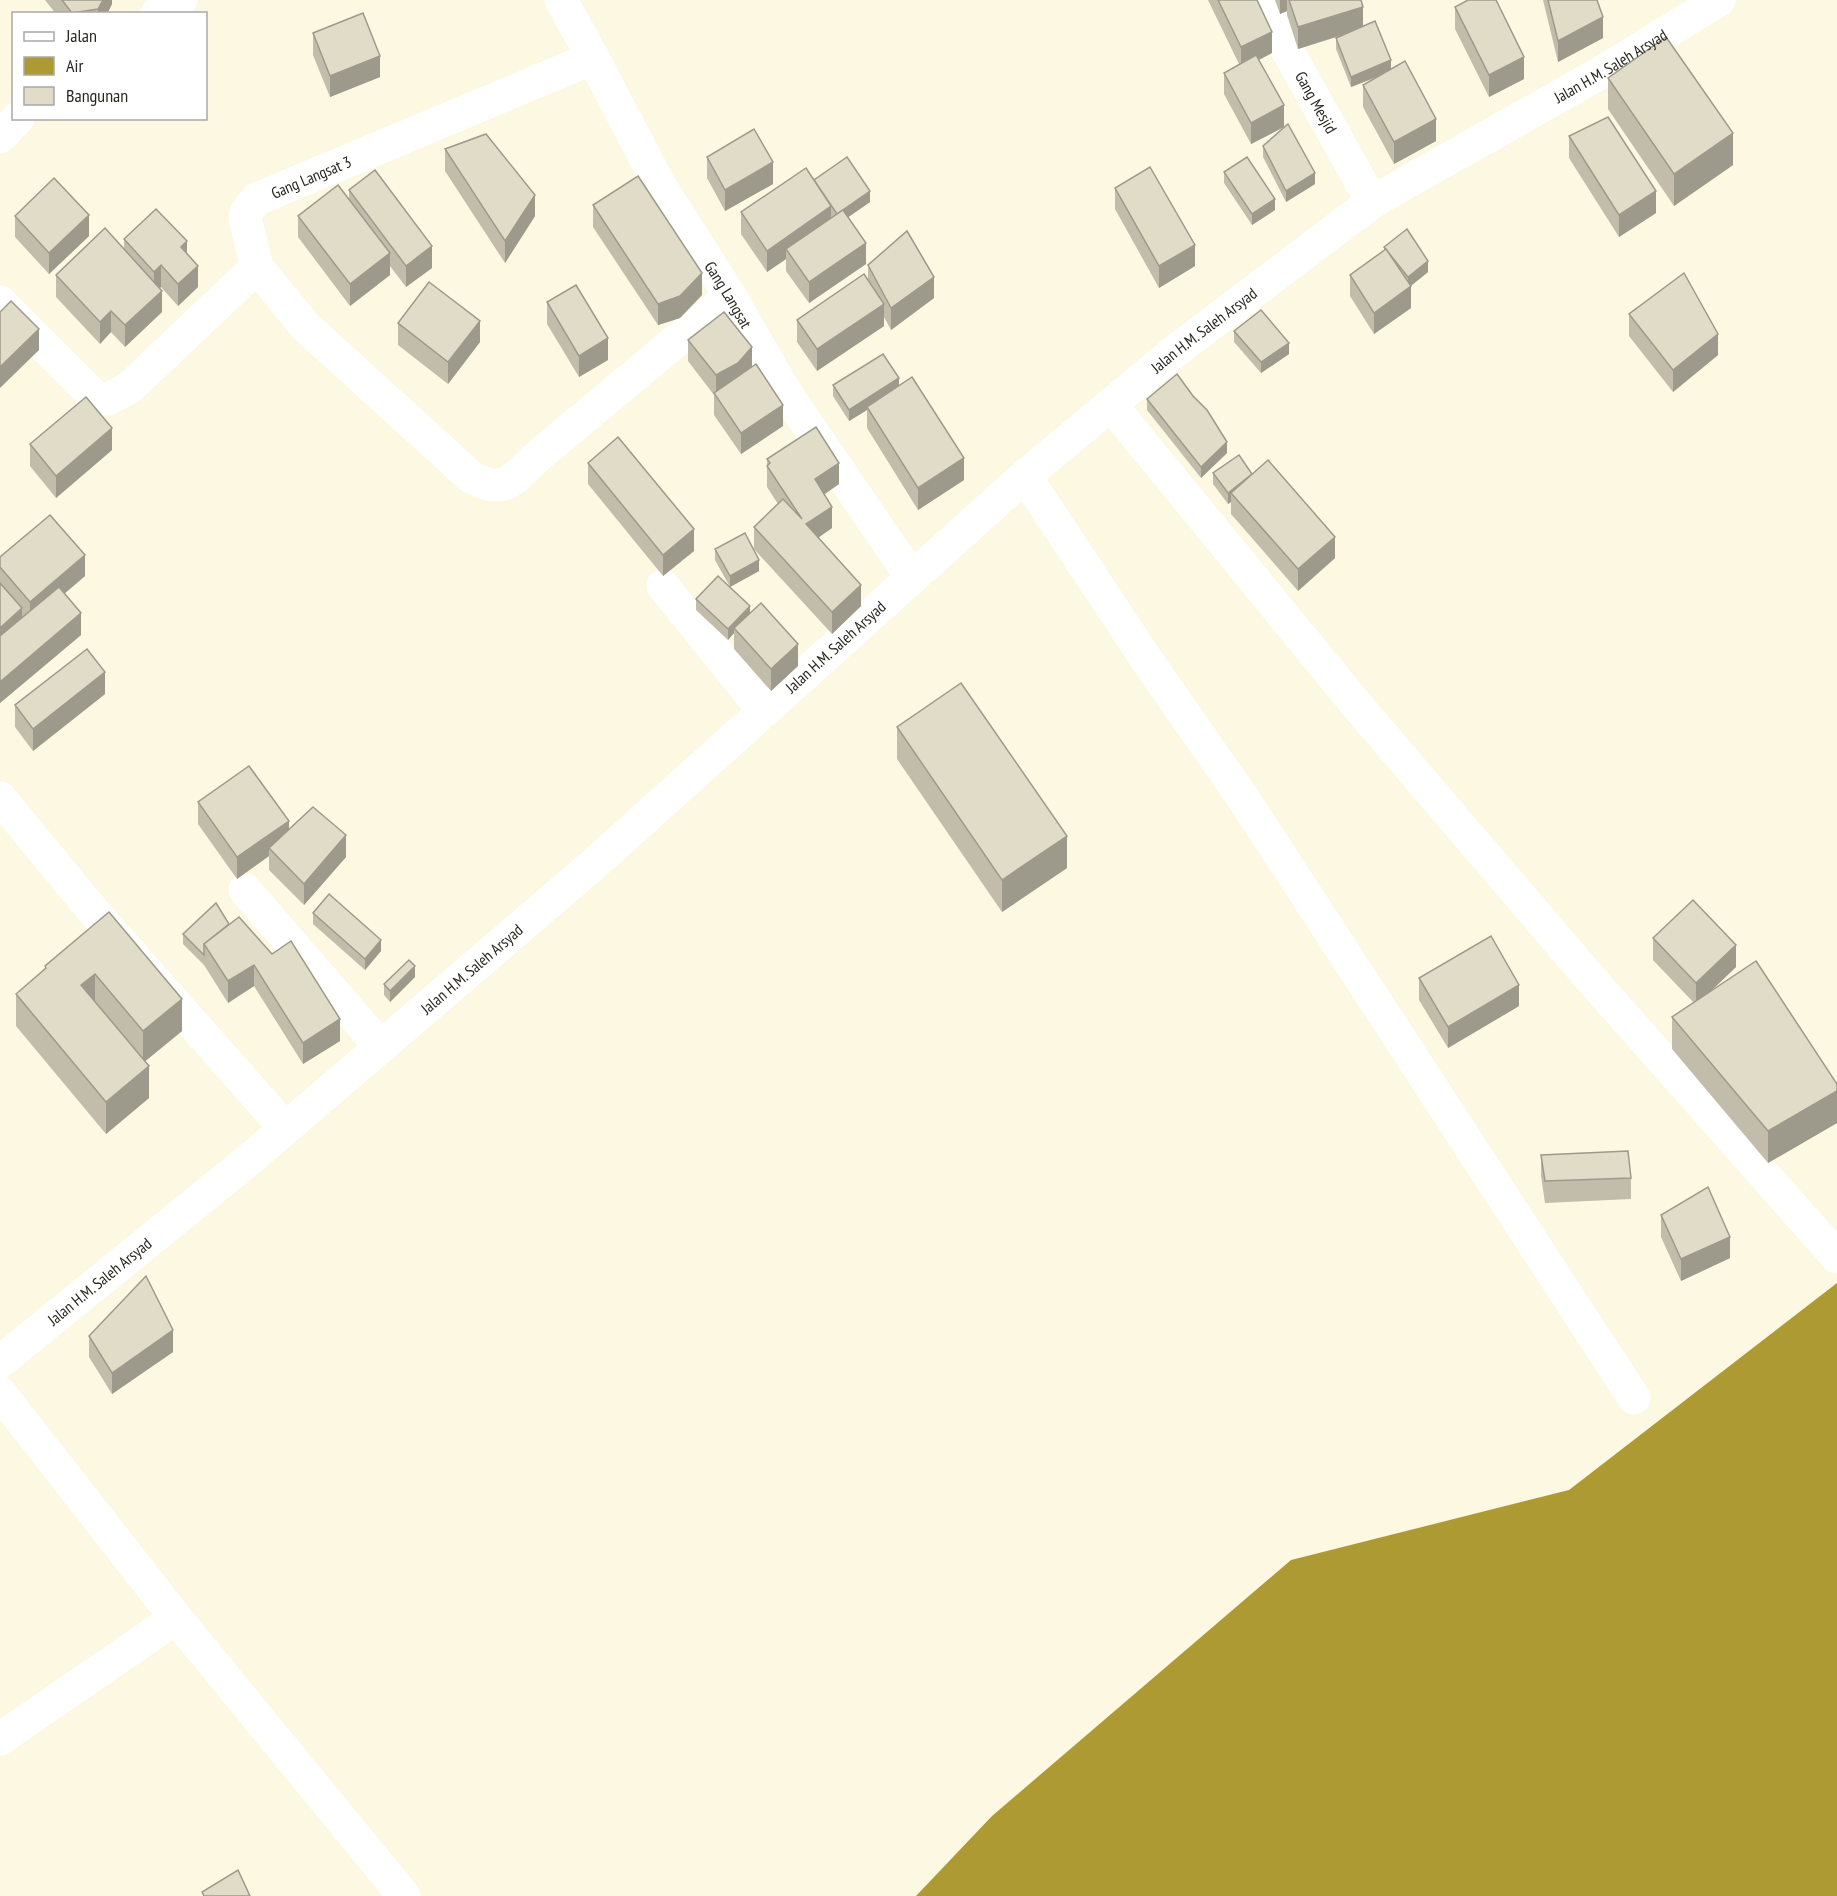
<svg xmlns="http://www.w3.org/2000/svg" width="1837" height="1896" viewBox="0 0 1837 1896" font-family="'PT Sans Narrow',sans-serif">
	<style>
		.water { fill: #ae9a33 }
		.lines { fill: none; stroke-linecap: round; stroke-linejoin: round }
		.minor { stroke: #fff; stroke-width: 33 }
		.wall { fill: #c2bdab }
		.shaded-wall { fill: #9e9a8b }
		.building { fill: #e1dcc7; stroke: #9e9a8b; stroke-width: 1.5 }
		.labels { text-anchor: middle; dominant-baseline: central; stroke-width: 5; stroke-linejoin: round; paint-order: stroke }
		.street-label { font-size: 16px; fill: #28261e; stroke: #fff }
	</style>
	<rect width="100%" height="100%" fill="#fcf8e2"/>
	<!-- water -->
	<path class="water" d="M 1837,1283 L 1837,1896 L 916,1896 L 992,1816 L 1291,1560 L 1569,1490 Z"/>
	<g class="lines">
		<!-- minor -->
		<g class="minor">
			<path id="s1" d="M 561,0 L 593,58 L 659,184 L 730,296 L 784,390 L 912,578"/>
			<path id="s2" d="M 1267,0 L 1276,30 L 1372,202"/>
			<path d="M 157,14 L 181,0"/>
			<path d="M 593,58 L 257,199 L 247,211 L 245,218 L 257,267 L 305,326 L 471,477 C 506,496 513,479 538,456 L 730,296"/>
			<path d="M 0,137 L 18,118"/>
			<path d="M 0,302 L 97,399 L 108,399 L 129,388 L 257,267"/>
			<path d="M 1111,405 L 1355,703 L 1590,978 L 1837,1257"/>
			<path d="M 1025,476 L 1146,659 L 1245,801 L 1634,1398"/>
			<path d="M 663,586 L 764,711"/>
			<path d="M 0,798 L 94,912 L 285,1128"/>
			<path d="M 245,890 L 381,1047"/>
			<path id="s3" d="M 0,1362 L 251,1158 L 594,864 L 1025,476 L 1174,352 L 1372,202 L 1602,72 L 1719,0"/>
			<path d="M 0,1393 L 176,1618 L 404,1896"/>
			<path d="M 0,1739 L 176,1618"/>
		</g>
	</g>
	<!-- wall -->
	<g class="wall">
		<path d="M 45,0 L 112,0 L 112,4 L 107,14 L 56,14 Z"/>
		<path d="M 1208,0 L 1257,0 L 1272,53 L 1259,60 L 1284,127 L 1251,144 L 1224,94 L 1224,73 L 1239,64 Z"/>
		<path d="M 1275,0 L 1361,0 L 1363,26 L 1436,141 L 1394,164 L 1363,107 L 1363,85 L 1380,76 L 1351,87 L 1336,49 L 1336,38 L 1340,36 L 1298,49 L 1287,15 L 1287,11 L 1280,14 Z"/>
		<path d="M 1543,0 L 1597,0 L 1603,38 L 1558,62 Z"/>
		<path d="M 1455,7 L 1524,79 L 1489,97 L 1455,29 Z"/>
		<path d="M 313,33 L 380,77 L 330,97 L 313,55 Z"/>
		<path d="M 1608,78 L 1733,165 L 1674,206 L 1608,109 Z"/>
		<path d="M 1569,136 L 1656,213 L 1619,237 L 1569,158 Z"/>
		<path d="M 1263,146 L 1315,184 L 1286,202 L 1263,157 Z"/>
		<path d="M 445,149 L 535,216 L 505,263 L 445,171 Z"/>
		<path d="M 707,157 L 773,184 L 725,211 L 707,178 Z"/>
		<path d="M 1224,172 L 1275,210 L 1252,225 L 1224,183 Z"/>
		<path d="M 814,180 L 870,202 L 848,217 L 866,264 L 809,303 L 786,271 L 786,259 L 767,272 L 741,234 L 741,212 Z"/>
		<path d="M 1115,188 L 1195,266 L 1159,288 L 1115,209 Z"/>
		<path d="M 349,190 L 432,268 L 406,287 L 390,266 L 390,275 L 350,306 L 298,237 L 298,216 L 349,199 Z"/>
		<path d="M 593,205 L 702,295 L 680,318 L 658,325 L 593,227 Z"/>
		<path d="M 15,216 L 89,236 L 49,274 L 15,237 Z"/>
		<path d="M 124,239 L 187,254 L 198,287 L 178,306 L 161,287 L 160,288 L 162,312 L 125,347 L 111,332 L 100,344 L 56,297 L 56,275 L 124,249 Z"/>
		<path d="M 1384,247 L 1428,272 L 1411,286 L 1411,308 L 1374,334 L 1350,296 L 1350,275 L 1384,251 Z"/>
		<path d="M 868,265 L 934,298 L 891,330 L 884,317 L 884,326 L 817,371 L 797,342 L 797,320 L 868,281 Z"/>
		<path d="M 547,302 L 608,360 L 579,377 L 547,324 Z"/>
		<path d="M 1629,314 L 1718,355 L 1673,392 L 1629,336 Z"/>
		<path d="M 398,323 L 480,342 L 448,384 L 398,345 Z"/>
		<path d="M 1234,331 L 1289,354 L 1261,373 L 1234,342 Z"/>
		<path d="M 688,340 L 752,367 L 783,426 L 741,454 L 714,415 L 714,395 L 688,361 Z"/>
		<path d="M 833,385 L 899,386 L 964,480 L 918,510 L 867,428 L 867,410 L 849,421 L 833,396 Z"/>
		<path d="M 1193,396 L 1227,453 L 1201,478 L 1147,410 L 1147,399 Z"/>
		<path d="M 30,444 L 112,450 L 56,498 L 30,466 Z"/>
		<path d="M 767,459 L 839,484 L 824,494 L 832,528 L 818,538 L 861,606 L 832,634 L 754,549 L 754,527 L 778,504 L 767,487 Z"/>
		<path d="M 588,463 L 694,551 L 663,576 L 588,484 Z"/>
		<path d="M 1213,473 L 1252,474 L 1335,558 L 1298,591 L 1231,514 L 1231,502 L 1228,504 L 1213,484 Z"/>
		<path d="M 715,549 L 759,571 L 730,587 L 750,613 L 798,666 L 771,691 L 734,649 L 734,633 L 728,640 L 696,610 L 696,599 L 730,587 L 715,560 Z"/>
		<path d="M 0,557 L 85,576 L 65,593 L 81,635 L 0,703 Z"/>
		<path d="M 105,694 L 33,751 L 15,727 L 15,705 Z"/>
		<path d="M 897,727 L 1067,868 L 1002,912 L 897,759 Z"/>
		<path d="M 198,802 L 289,830 L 346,857 L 304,905 L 269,870 L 269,856 L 237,879 L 198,824 Z"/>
		<path d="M 109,912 L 182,1031 L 145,1061 L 149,1098 L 106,1134 L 16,1026 L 16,994 L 45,969 L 45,966 Z"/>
		<path d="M 313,913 L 381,951 L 365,970 L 313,924 Z"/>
		<path d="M 229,924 L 340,1041 L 303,1064 L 254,986 L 228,1003 L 204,965 L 183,944 L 183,934 Z"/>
		<path d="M 1653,938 L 1736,967 L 1710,992 L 1837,1084 L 1837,1123 L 1768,1163 L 1672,1049 L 1672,1017 L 1694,1003 L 1653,960 Z"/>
		<path d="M 415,977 L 390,1002 L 384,995 L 384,984 Z"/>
		<path d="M 1419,978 L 1519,1006 L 1448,1048 L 1419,1000 Z"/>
		<path d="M 1541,1155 L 1631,1178 L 1631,1199 L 1545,1203 L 1541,1176 Z"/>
		<path d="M 1661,1215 L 1730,1258 L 1681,1281 L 1661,1237 Z"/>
		<path d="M 89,1336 L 173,1352 L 112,1394 L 89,1357 Z"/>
	</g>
	<!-- shaded-wall -->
	<g class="shaded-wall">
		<path d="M 103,0 L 112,0 L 112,4 L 107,14 L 98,14 L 98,9 Z"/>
		<path d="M 1280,0 L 1287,0 L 1287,11 L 1280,14 Z"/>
		<path d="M 1363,7 L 1363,28 L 1298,49 L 1298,27 Z"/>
		<path d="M 1603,17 L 1603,38 L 1558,62 L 1558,41 Z"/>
		<path d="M 1272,32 L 1272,53 L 1241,69 L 1241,47 Z"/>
		<path d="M 380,56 L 380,77 L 330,97 L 330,76 Z"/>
		<path d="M 1524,57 L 1524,79 L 1489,97 L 1489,75 Z"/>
		<path d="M 1391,60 L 1391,71 L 1351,87 L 1351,77 Z"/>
		<path d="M 1284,105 L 1284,127 L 1251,144 L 1251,123 Z"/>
		<path d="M 1436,119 L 1436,141 L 1394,164 L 1394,142 Z"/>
		<path d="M 1733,133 L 1733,165 L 1674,206 L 1674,174 Z"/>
		<path d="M 773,162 L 773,184 L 725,211 L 725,190 Z"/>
		<path d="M 1315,173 L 1315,184 L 1286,202 L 1286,191 Z"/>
		<path d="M 870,191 L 870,202 L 837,225 L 837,214 Z"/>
		<path d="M 1656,191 L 1656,213 L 1619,237 L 1619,215 Z"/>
		<path d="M 535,195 L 535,216 L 505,263 L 505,241 Z"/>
		<path d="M 1275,199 L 1275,210 L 1252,225 L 1252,214 Z"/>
		<path d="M 831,206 L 831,228 L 786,249 L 786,259 L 767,272 L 767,251 Z"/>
		<path d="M 89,215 L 89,236 L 49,274 L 49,253 Z"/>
		<path d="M 187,241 L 187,263 L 181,247 Z"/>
		<path d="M 866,243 L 866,264 L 809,303 L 809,282 Z"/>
		<path d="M 1195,245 L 1195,266 L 1159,288 L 1159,266 Z"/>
		<path d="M 432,246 L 432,268 L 406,287 L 406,266 Z"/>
		<path d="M 390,253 L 390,275 L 350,306 L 350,284 Z"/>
		<path d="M 1428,261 L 1428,272 L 1408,288 L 1408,277 Z"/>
		<path d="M 161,265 L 161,287 L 154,294 L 154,272 Z"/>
		<path d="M 198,266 L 198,287 L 178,306 L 178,284 Z"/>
		<path d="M 702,273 L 702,295 L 680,318 L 658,325 L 658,304 Z"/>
		<path d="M 934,277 L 934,298 L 891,330 L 891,308 Z"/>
		<path d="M 1411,286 L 1411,308 L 1374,334 L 1374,313 Z"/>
		<path d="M 162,291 L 162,312 L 125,347 L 125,325 Z"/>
		<path d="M 884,304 L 884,326 L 817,371 L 817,349 Z"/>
		<path d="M 111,311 L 111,332 L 100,344 L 100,322 Z"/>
		<path d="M 480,321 L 480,342 L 448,384 L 448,362 Z"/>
		<path d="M 39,329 L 39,350 L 0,388 L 0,367 Z"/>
		<path d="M 1718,334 L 1718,355 L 1673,392 L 1673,370 Z"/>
		<path d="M 608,338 L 608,360 L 579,377 L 579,356 Z"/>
		<path d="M 1289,343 L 1289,354 L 1261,373 L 1261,362 Z"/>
		<path d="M 752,347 L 752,369 L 738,385 L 716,397 L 716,375 Z"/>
		<path d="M 899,378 L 899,389 L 867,407 L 867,410 L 849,421 L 849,410 Z"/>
		<path d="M 783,405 L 783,426 L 741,454 L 741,433 Z"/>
		<path d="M 112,428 L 112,450 L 56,498 L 56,476 Z"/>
		<path d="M 1227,442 L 1227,453 L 1201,478 L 1201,467 Z"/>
		<path d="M 964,458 L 964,480 L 918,510 L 918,488 Z"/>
		<path d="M 839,463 L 839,484 L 815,501 L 815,479 Z"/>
		<path d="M 1252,474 L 1231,493 L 1231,502 L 1228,504 L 1228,493 Z"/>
		<path d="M 832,507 L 832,528 L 806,546 L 806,524 Z"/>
		<path d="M 694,529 L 694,551 L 663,576 L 663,555 Z"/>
		<path d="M 1335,537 L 1335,558 L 1298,591 L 1298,569 Z"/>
		<path d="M 85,555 L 85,576 L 30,623 L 30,602 Z"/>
		<path d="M 759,560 L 759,571 L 730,587 L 730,576 Z"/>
		<path d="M 861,585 L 861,606 L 832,634 L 832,612 Z"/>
		<path d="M 750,606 L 750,617 L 734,628 L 734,633 L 728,640 L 728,629 Z"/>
		<path d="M 22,608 L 22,630 L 0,650 L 0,628 Z"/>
		<path d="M 81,613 L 81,635 L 0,703 L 0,682 Z"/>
		<path d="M 798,644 L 798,666 L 771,691 L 771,669 Z"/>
		<path d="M 105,672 L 105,694 L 33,751 L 33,729 Z"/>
		<path d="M 289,821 L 289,842 L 269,848 L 269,856 L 237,879 L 237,857 Z"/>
		<path d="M 346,835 L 346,857 L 304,905 L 304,884 Z"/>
		<path d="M 1067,836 L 1067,868 L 1002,912 L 1002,880 Z"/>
		<path d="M 381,940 L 381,951 L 365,970 L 365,959 Z"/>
		<path d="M 1736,945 L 1736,967 L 1696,1005 L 1696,983 Z"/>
		<path d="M 254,965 L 254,986 L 228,1003 L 228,981 Z"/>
		<path d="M 415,966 L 415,977 L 390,1002 L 390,991 Z"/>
		<path d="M 95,974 L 95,1005 L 81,985 Z"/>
		<path d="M 1519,985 L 1519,1006 L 1448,1048 L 1448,1027 Z"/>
		<path d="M 182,999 L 182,1031 L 143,1063 L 143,1031 Z"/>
		<path d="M 340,1019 L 340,1041 L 303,1064 L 303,1043 Z"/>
		<path d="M 149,1066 L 149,1098 L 106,1134 L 106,1102 Z"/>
		<path d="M 1837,1091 L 1837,1123 L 1768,1163 L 1768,1131 Z"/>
		<path d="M 1730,1237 L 1730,1258 L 1681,1281 L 1681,1259 Z"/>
		<path d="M 173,1330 L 173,1352 L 112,1394 L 112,1373 Z"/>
	</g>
	<!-- building -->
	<g class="building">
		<path d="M 62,0 L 103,0 L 98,9 L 72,13 Z"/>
		<path d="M 1218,0 L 1257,0 L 1272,32 L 1241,47 Z"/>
		<path d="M 1289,0 L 1361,0 L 1363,7 L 1298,27 Z"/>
		<path d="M 1468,0 L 1496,0 L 1524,57 L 1489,75 L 1455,7 Z"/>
		<path d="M 1548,0 L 1597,0 L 1603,17 L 1558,41 Z"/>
		<path d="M 363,13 L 380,56 L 330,76 L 313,33 Z"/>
		<path d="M 1375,21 L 1391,60 L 1351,77 L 1336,38 Z"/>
		<path d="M 1666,37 L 1733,133 L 1674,174 L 1608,78 Z"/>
		<path d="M 1256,55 L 1284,105 L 1251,123 L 1224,73 Z"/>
		<path d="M 1405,61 L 1436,119 L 1394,142 L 1363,85 Z"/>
		<path d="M 1608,117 L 1656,191 L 1619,215 L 1569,136 Z"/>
		<path d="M 1288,124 L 1315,173 L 1286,191 L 1263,146 Z"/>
		<path d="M 754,129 L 773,162 L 725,190 L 707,157 Z"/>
		<path d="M 486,134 L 535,195 L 505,241 L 445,149 Z"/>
		<path d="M 847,157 L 870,191 L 837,214 L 814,180 Z"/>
		<path d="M 1247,157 L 1275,199 L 1252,214 L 1224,172 Z"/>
		<path d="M 1150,167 L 1195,245 L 1159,266 L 1115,188 Z"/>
		<path d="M 806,168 L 831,206 L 767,251 L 741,212 Z"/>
		<path d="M 375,170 L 432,246 L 406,266 L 349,190 Z"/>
		<path d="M 638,176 L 702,273 L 680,296 L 658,304 L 593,205 Z"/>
		<path d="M 54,178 L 89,215 L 49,253 L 15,216 Z"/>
		<path d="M 338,185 L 390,253 L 350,284 L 298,216 Z"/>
		<path d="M 156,209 L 187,241 L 181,247 L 198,266 L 178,284 L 161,265 L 154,272 L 124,239 Z"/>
		<path d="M 843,210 L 866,243 L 809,282 L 786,249 Z"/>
		<path d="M 105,228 L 162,291 L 125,325 L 111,311 L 100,322 L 56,275 Z"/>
		<path d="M 1407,229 L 1428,261 L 1408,277 L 1384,247 Z"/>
		<path d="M 907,231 L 934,277 L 891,308 L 868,265 Z"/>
		<path d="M 1386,249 L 1411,286 L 1374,313 L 1350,275 Z"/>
		<path d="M 1684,273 L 1718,334 L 1673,370 L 1629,314 Z"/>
		<path d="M 864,274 L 884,304 L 817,349 L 797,320 Z"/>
		<path d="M 429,282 L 480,321 L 448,362 L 398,323 Z"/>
		<path d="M 576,285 L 608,338 L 579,356 L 547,302 Z"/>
		<path d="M 11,301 L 39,329 L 0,367 L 0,312 Z"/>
		<path d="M 1261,310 L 1289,343 L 1261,362 L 1234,331 Z"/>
		<path d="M 724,312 L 752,347 L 738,363 L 716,375 L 688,340 Z"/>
		<path d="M 883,354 L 899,378 L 849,410 L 833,385 Z"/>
		<path d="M 756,364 L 783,405 L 741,433 L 714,393 Z"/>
		<path d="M 1177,374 L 1193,396 L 1207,410 L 1227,442 L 1201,467 L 1147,399 Z"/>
		<path d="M 912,377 L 964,458 L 918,488 L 867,407 Z"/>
		<path d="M 86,397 L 112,428 L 56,476 L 30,444 Z"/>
		<path d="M 816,427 L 839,463 L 815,479 L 832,507 L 806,524 L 861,585 L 832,612 L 754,527 L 783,499 L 802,519 L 767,466 L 770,463 L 767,459 Z"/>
		<path d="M 618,437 L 694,529 L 663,555 L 588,463 Z"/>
		<path d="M 1239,455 L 1252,474 L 1228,493 L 1213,473 Z"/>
		<path d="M 1268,460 L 1335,537 L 1298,569 L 1231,493 Z"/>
		<path d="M 50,515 L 85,555 L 30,602 L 0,567 L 0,557 Z"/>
		<path d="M 745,533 L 759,560 L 730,576 L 715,549 Z"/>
		<path d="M 718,576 L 750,606 L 728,629 L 696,599 Z"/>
		<path d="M 0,583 L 22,608 L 0,628 Z"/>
		<path d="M 59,587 L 81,613 L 0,682 L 0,636 Z"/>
		<path d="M 761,603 L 798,644 L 771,669 L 734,628 Z"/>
		<path d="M 87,649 L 105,672 L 33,729 L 15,705 Z"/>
		<path d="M 961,683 L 1067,836 L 1002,880 L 897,727 Z"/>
		<path d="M 249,766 L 289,821 L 237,857 L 198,802 Z"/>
		<path d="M 313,807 L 346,835 L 304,884 L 269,848 Z"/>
		<path d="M 329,894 L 381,940 L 365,959 L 313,913 Z"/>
		<path d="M 1693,900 L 1736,945 L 1696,983 L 1653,938 Z"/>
		<path d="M 216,903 L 229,924 L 204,944 L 204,955 L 183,934 Z"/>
		<path d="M 109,912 L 182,999 L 143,1031 L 95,974 L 81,985 L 149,1066 L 106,1102 L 16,994 L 46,968 L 45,966 Z"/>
		<path d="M 239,917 L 272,954 L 291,941 L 340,1019 L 303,1043 L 254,965 L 228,981 L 204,944 Z"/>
		<path d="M 1491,936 L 1519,985 L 1448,1027 L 1419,978 Z"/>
		<path d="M 409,960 L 415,966 L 390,991 L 384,984 Z"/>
		<path d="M 1756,961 L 1837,1084 L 1837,1091 L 1768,1131 L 1672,1017 Z"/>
		<path d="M 1628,1151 L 1631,1178 L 1545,1181 L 1541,1155 Z"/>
		<path d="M 1708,1187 L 1730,1237 L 1681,1259 L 1661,1215 Z"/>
		<path d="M 146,1276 L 173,1330 L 112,1373 L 89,1336 Z"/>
		<path d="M 238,1870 L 250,1896 L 204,1896 L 202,1892 Z"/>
	</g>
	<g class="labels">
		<!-- street labels -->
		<g class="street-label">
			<text stroke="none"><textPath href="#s3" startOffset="2072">Jalan H.M. Saleh Arsyad</textPath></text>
			<text stroke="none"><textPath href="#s2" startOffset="114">Gang Mesjid</textPath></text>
			<text transform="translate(311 177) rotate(-23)">Gang Langsat 3</text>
			<text stroke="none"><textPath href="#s1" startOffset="339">Gang Langsat</textPath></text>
			<text stroke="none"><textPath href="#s3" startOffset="1586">Jalan H.M. Saleh Arsyad</textPath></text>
			<text stroke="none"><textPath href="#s3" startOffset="1100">Jalan H.M. Saleh Arsyad</textPath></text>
			<text stroke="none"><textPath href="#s3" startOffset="614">Jalan H.M. Saleh Arsyad</textPath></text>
			<text stroke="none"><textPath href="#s3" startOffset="128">Jalan H.M. Saleh Arsyad</textPath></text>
		</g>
	</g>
	<!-- legend -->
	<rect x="12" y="12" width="195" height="108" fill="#ffffff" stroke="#a9a8a5" stroke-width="1.5"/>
	<rect x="24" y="32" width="30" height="9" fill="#ffffff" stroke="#a9a8a5" stroke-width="1.5"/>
	<text x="66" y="42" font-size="18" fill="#28261e">Jalan</text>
	<rect x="24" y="57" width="30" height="18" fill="#ae9a33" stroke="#a9a8a5" stroke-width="1.5"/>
	<text x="66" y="72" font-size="18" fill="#28261e">Air</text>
	<rect x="24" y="87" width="30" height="18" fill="#e1dcc7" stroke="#a9a8a5" stroke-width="1.5"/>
	<text x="66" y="102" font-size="18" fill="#28261e">Bangunan</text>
</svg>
